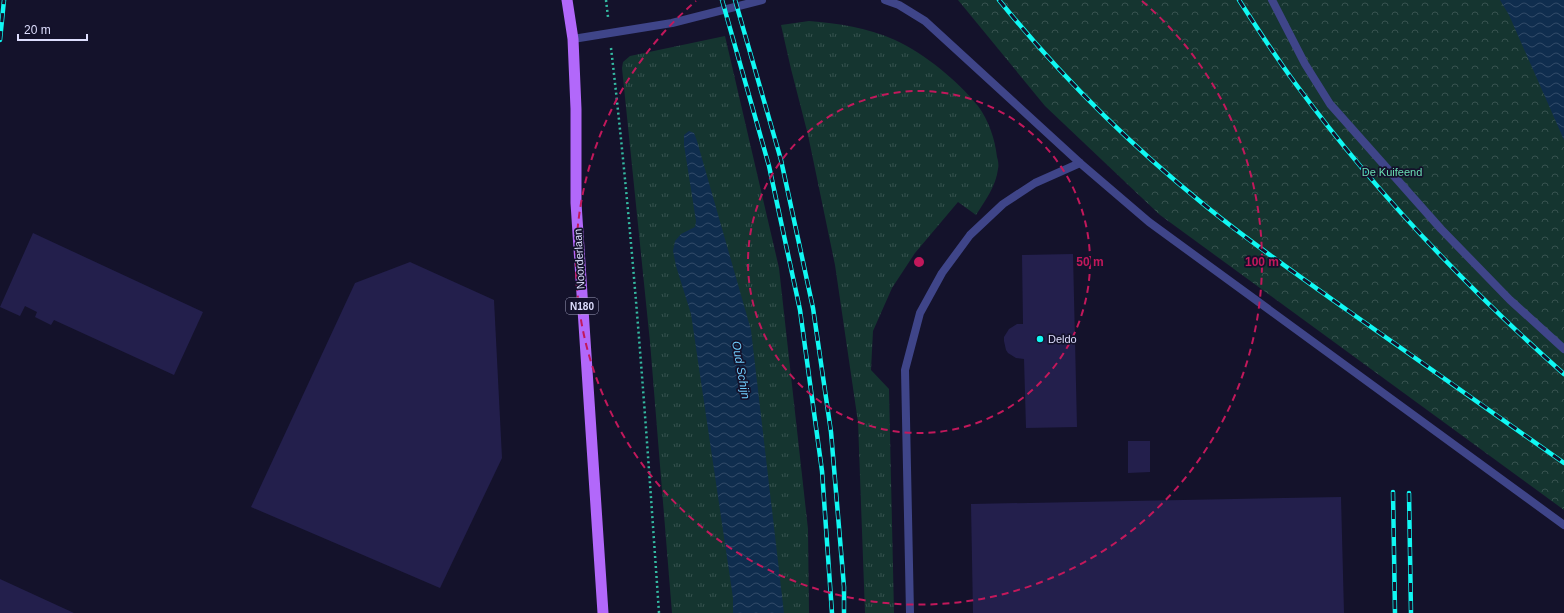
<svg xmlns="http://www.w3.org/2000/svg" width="1564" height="613" viewBox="0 0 1564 613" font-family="Arial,sans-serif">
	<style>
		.grass { fill: url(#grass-tufts) }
		.park { fill: url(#park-crowns) }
		.water { fill: url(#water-waves) }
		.building { fill: #231f4c }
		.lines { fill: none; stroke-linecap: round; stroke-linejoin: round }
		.path { stroke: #35bba3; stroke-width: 2.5; stroke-dasharray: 2 3; stroke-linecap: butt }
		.service { stroke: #3f4589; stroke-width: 8 }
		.minor { stroke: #3f4589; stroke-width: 8 }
		.primary { stroke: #b268fa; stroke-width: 11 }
		.rail-casing { stroke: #10f8f3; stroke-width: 4.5 }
		.rail { stroke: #14122b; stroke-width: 3; stroke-dasharray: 9; stroke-linecap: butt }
		.ring { fill: none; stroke: #c2185b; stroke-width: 2; stroke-dasharray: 7 5 }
		.poi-dot { fill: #10f8f3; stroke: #14122b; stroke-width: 1.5 }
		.labels { text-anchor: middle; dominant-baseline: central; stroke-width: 3.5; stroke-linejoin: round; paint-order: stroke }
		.shield { fill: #14122b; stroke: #a1a1bf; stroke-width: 1 }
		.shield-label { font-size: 10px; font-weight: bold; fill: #dedefe }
		.park-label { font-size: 11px; fill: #6adeb3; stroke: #14122b }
		.street-label { font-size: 11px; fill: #dedefe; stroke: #14122b }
		.poi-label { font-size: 11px; fill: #dedefe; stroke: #14122b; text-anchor: start }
		.water-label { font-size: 12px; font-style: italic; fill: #6fcbfb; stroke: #14122b }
		.centre { fill: #c2185b; stroke: #14122b; stroke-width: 2 }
		.ring-label { font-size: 12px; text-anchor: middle; font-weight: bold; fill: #c2185b; stroke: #14122b; stroke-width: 3.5; stroke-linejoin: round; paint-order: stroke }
	</style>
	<defs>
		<pattern id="grass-tufts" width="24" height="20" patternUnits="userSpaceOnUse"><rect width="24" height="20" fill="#153530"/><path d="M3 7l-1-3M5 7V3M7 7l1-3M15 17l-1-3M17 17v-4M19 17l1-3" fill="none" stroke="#37524f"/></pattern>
		<pattern id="park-crowns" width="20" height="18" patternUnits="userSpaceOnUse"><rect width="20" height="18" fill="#153530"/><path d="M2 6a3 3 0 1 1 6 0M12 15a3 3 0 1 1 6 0" fill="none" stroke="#37524f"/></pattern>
		<pattern id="water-waves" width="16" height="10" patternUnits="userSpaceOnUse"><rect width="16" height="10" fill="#0f2d4e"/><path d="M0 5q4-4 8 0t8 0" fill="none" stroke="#324b69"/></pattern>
	</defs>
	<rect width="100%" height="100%" fill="#14122b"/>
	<!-- grass -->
	<g class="grass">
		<path d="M 809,21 C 838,23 868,28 895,40 C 925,54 957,80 978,106 C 989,121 995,139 997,157 C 998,160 999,165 998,169 C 996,186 985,201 976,215 L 958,202 L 915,253 L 892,288 L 873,331 L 871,370 L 889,389 L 894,613 L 865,613 L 858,422 L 835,265 L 808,135 L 791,69 L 781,25 Z"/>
		<path d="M 725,36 L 779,268 L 808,529 L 809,613 L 672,613 L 650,342 L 622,68 L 623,62 L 630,56 Z"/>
	</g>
	<!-- park -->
	<path class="park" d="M 958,0 L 1564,0 L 1564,510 L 1160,215 L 1045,106 Z"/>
	<!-- water -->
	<g class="water">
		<path d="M 1500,0 L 1564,0 L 1564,140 L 1509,15 Z"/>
		<path d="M 689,131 L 694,133 L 697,141 L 751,330 L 784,613 L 733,613 L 733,598 L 691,314 L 676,266 L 673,251 L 675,241 L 681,234 L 695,227 L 696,221 L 684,145 L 684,135 Z"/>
	</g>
	<!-- building -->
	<g class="building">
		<path d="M 33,233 L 203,312 L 174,375 L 54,320 L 51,325 L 35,317 L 37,312 L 25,306 L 20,316 L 0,307 Z"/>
		<path d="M 1073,254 L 1077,427 L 1026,428 L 1024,359 L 1016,358 L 1008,353 L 1006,350 L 1004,341 L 1004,337 L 1009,329 L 1017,324 L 1023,324 L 1022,255 Z"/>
		<path d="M 410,262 L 494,300 L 502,458 L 440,588 L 251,507 L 355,283 Z"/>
		<path d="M 1128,441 L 1150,441 L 1150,472 L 1128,473 Z"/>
		<path d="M 1341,497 L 1344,613 L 973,613 L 971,504 Z"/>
		<path d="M 0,579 L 74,613 L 0,613 Z"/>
	</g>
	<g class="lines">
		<!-- path -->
		<g class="path">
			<path d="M 606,0 L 608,17"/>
			<path d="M 611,48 C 633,236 646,424 659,613"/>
		</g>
		<!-- service -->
		<g class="service">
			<path d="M 1272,0 L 1305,64 L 1330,104 L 1441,229 L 1510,300 L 1564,349"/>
			<path d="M 910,613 L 905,370 L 920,313 L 942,273 L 970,235 L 1003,204 L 1035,183 L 1080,163"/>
		</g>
		<!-- minor -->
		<g class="minor">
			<path d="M 885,0 L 899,5 L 925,21 L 1080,163 L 1149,222 L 1564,525"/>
			<path d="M 573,39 L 672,23 L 762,0"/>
		</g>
		<!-- primary -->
		<path class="primary" d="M 567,0 L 573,39 L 576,109 L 576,203 L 603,613"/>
		<defs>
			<g id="rail">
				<path d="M 722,0 L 769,166 L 800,310 L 822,471 L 832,613"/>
				<path d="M 735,0 L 781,160 L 813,308 L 831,432 L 844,587 L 844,613"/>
				<path d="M 999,0 C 1059,74 1128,143 1202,203 C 1248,241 1298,275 1347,310 C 1420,361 1492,412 1564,463"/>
				<path d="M 1239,0 C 1257,28 1275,56 1295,83 C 1372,188 1466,287 1564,374"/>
				<path d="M 0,40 L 4,0"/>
				<path d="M 1393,492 L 1395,613"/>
				<path d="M 1409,493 L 1411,613"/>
			</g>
		</defs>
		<!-- rail casing -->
		<use href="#rail" class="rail-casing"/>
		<!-- rail -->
		<use href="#rail" class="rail"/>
	</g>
	<!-- distance rings -->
	<g class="ring">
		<circle cx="919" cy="262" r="171"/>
		<path d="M1142 1A343 343 0 1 1 696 1"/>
	</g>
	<!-- markers -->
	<circle class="poi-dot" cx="1040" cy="339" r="4"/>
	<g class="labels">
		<!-- shield labels -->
		<rect class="shield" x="566" y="298" width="32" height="16" rx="3"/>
		<g class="shield-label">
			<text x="582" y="306">N180</text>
		</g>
		<!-- park labels -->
		<g class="park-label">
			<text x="1392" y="172">De Kuifeend</text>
		</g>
		<!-- street labels -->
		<g class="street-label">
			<text transform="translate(579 259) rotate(-93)">Noorderlaan</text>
		</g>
		<!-- poi labels -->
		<g class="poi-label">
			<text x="1048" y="339">Deldo</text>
		</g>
		<!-- water labels -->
		<g class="water-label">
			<text transform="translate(741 370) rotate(80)">Oud Schijn</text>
		</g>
	</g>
	<circle cx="919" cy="262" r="6" class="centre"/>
	<g class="ring-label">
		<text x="1090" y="266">50 m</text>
		<text x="1262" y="266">100 m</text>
	</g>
	<!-- scale -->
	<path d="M18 34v6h69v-6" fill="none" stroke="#dedefe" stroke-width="2"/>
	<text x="24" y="34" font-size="12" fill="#dedefe" stroke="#14122b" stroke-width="3" paint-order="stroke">20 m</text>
</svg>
